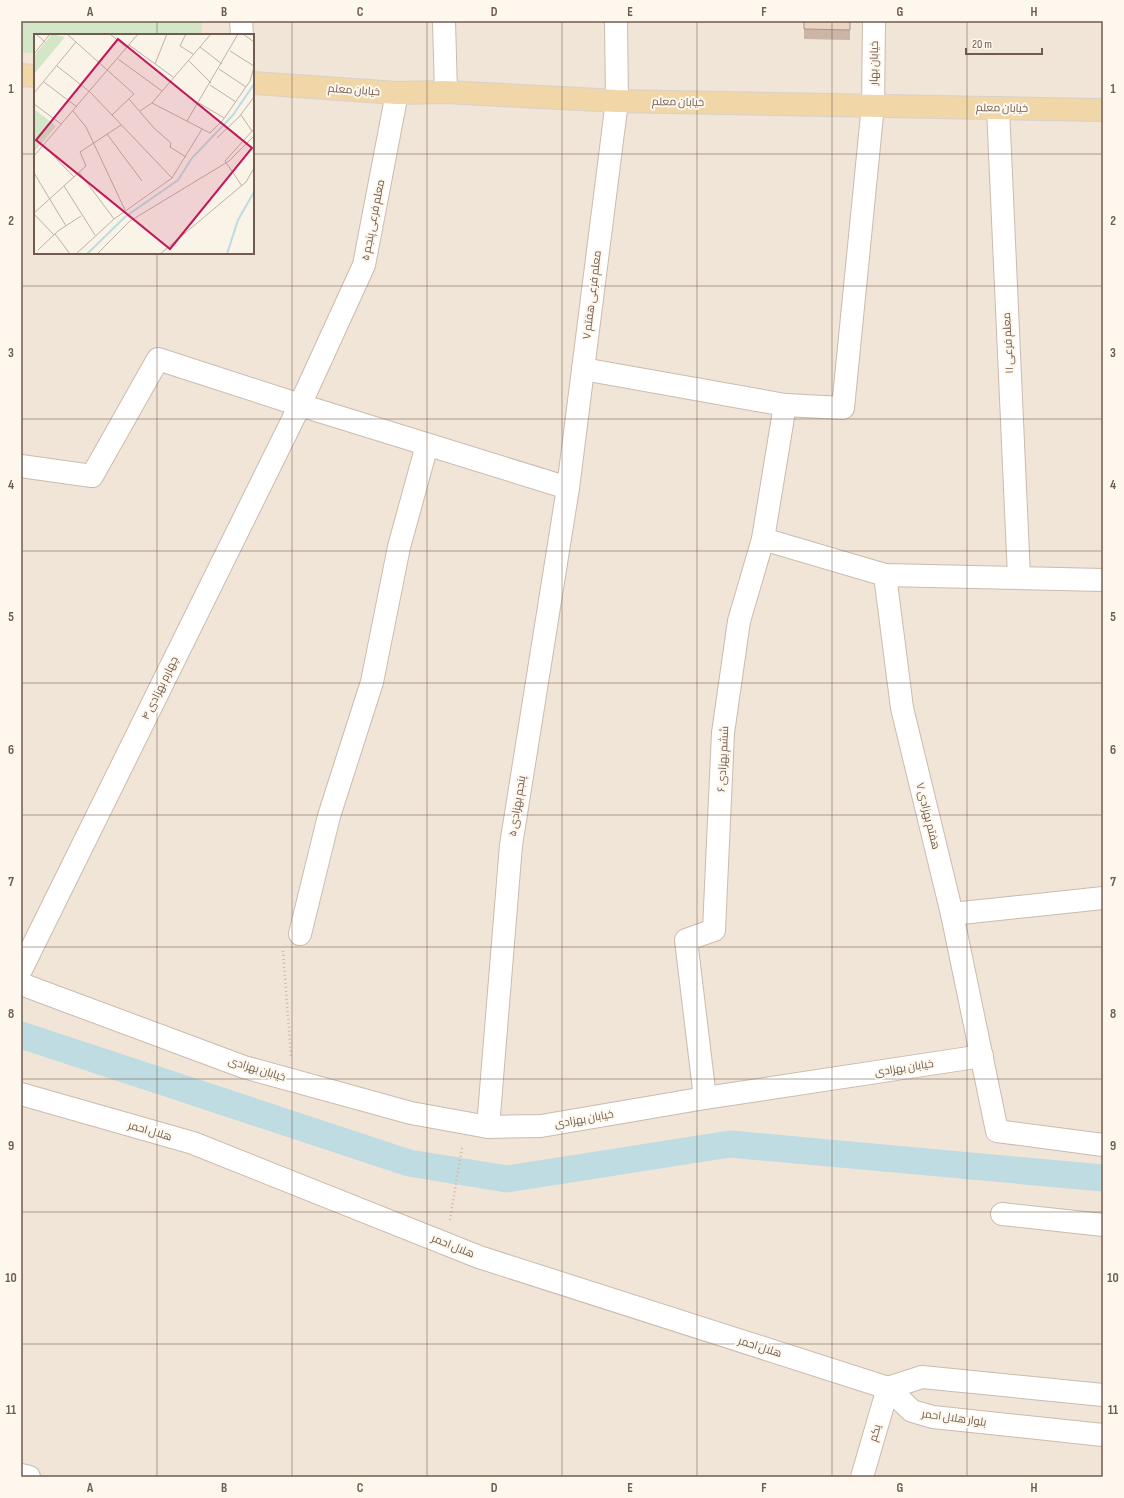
<svg xmlns="http://www.w3.org/2000/svg" width="1124" height="1498" viewBox="0 0 1124 1498" font-family="'Sofia Sans Condensed',Cairo,sans-serif">
	<style>
		.residential { fill: #f1e5d7; fill-rule: evenodd }
		.green { fill: #d3e6c7 }
		.lines { fill: none; stroke-linecap: round; stroke-linejoin: round }
		.canal { stroke: #bedce1; stroke-width: 27 }
		.minor-casing { stroke: #cbbbaf; stroke-width: 24 }
		.major-casing { stroke: #d7d1cd; stroke-width: 24 }
		.path { stroke: #d1b7a5; stroke-width: 2.5; stroke-dasharray: 1 3; stroke-linecap: butt }
		.minor { stroke: #fff; stroke-width: 22 }
		.major { stroke: #f1d6a7; stroke-width: 22 }
		.wall { fill: #cbb5a7 }
		.building { fill: #ecd3c2; stroke: #a59488 }
		.grid { fill: none; stroke: #715b4e; stroke-width: 1; stroke-opacity: 0.55 }
		.labels { text-anchor: middle; dominant-baseline: central; stroke-width: 4; stroke-linejoin: round; paint-order: stroke }
		.street-label { font-size: 11px; fill: #715b4e; stroke: #fdf7ed }
		.inset-river { fill: none; stroke: #bedce1; stroke-width: 2 }
		.inset-road { fill: none; stroke: #bfb1a5; stroke-width: 1 }
		.view { fill: #c2185b; fill-opacity: 0.15; stroke: #c2185b; stroke-width: 2 }
		.inset-edge { fill: none; stroke: #715b4e; stroke-width: 2 }
		.neatline { fill: none; stroke: #715b4e; stroke-width: 1.5 }
		.grid-label { font-size: 13px; text-anchor: middle; font-weight: bold; fill: #715b4e }
	</style>
	<rect width="100%" height="100%" fill="#faf3e7"/>
	<!-- residential -->
	<path class="residential" d="M 21,21 L 1103,21 L 1103,1477 L 21,1477 ZM 35,35 L 253,35 L 253,253 L 35,253 Z"/>
	<!-- green -->
	<path class="green" d="M 21,21 L 202,21 L 202,35 L 35,35 L 35,53 L 21,53 Z"/>
	<g class="lines">
		<!-- canal -->
		<path class="canal" d="M 21,1035 L 409,1163 L 507,1179 L 730,1144 L 1103,1178"/>
		<defs>
			<g id="minor">
				<path d="M 241,21 L 242,35"/>
				<path d="M 444,21 L 446,92"/>
				<path d="M 998,108 L 1019,577"/>
				<path d="M 583,369 L 785,405 L 843,408 L 873,105 L 874,21"/>
				<path d="M 21,466 L 92,476 L 158,359 L 300,405 L 568,488"/>
				<path d="M 763,539 L 885,575 L 1103,580"/>
				<path d="M 885,575 L 902,708 L 952,914 L 997,1131 L 1103,1145"/>
				<path d="M 952,914 L 1103,898"/>
				<path d="M 300,934 L 329,816 L 372,682 L 399,547 L 427,445"/>
				<path d="M 21,970 L 300,405 L 364,265 L 397,93"/>
				<path d="M 21,984 L 244,1067 L 411,1113 L 488,1127 L 541,1126 L 705,1098 L 982,1056"/>
				<path d="M 21,1094 L 193,1143 L 479,1257 L 888,1388 L 912,1411 L 933,1417 L 1103,1435"/>
				<path d="M 705,1098 L 686,940 L 714,930 L 723,733 L 739,621 L 763,539 L 785,405"/>
				<path d="M 488,1127 L 511,845 L 568,488 L 617,101 L 616,21"/>
				<path d="M 1002,1214 L 1103,1225"/>
				<path d="M 888,1388 L 922,1377 L 1103,1395"/>
				<path d="M 21,1475 L 29,1477"/>
				<path d="M 862,1477 L 888,1388"/>
			</g>
			<g id="major">
				<path d="M 21,75 L 35,76"/>
				<path d="M 253,83 L 397,93 L 446,92 L 617,101 L 1103,110"/>
			</g>
		</defs>
		<!-- minor casing -->
		<use href="#minor" class="minor-casing"/>
		<!-- major casing -->
		<use href="#major" class="major-casing"/>
		<!-- path -->
		<g class="path">
			<path d="M 283,951 L 291,1056"/>
			<path d="M 450,1220 L 462,1147"/>
		</g>
		<!-- minor -->
		<use href="#minor" class="minor"/>
		<!-- major -->
		<use href="#major" class="major"/>
	</g>
	<!-- wall -->
	<path class="wall" d="M 804,21 L 850,21 L 850,40 L 804,39 Z"/>
	<!-- building -->
	<path class="building" d="M 804,21 L 850,21 L 850,30 L 804,29 Z"/>
	<!-- grid -->
	<path class="grid" d="M 157,21 L 157,35M 292,21 L 292,1477M 427,21 L 427,1477M 562,21 L 562,1477M 697,21 L 697,1477M 832,21 L 832,1477M 967,21 L 967,1477M 21,154 L 35,154M 253,154 L 1103,154M 157,253 L 157,1477M 21,286 L 1103,286M 21,419 L 1103,419M 21,551 L 1103,551M 21,683 L 1103,683M 21,815 L 1103,815M 21,947 L 1103,947M 21,1079 L 1103,1079M 21,1212 L 1103,1212M 21,1344 L 1103,1344"/>
	<g class="labels">
		<!-- street labels -->
		<g class="street-label">
			<text transform="translate(874 63) rotate(-89)">خیابان بهار</text>
			<text transform="translate(354 90) rotate(4)">خیابان معلم</text>
			<text transform="translate(678 102) rotate(1)">خیابان معلم</text>
			<text transform="translate(1002 108) rotate(1)">خیابان معلم</text>
			<text transform="translate(373 220) rotate(-79)">معلم فرعی پنجم ۵</text>
			<text transform="translate(592 295) rotate(-83)">معلم فرعی هفتم ۷</text>
			<text transform="translate(1008 343) rotate(-93)">معلم فرعی ۱۱</text>
			<text transform="translate(160 688) rotate(-64)">چهارم بهزادی ۴</text>
			<text transform="translate(723 759) rotate(-87)">ششم بهزادی ۶</text>
			<text transform="translate(517 806) rotate(-81)">پنجم بهزادی ۵</text>
			<text transform="translate(928 816) rotate(76)">هفتم بهزادی ۷</text>
			<text transform="translate(904 1068) rotate(-9)">خیابان بهزادی</text>
			<text transform="translate(257 1069) rotate(17)">خیابان بهزادی</text>
			<text transform="translate(584 1119) rotate(-10)">خیابان بهزادی</text>
			<text transform="translate(150 1131) rotate(16)">هلال احمر</text>
			<text transform="translate(453 1246) rotate(22)">هلال احمر</text>
			<text transform="translate(760 1347) rotate(18)">هلال احمر</text>
			<text transform="translate(954 1418) rotate(8)">بلوار هلال احمر</text>
			<text transform="translate(875 1433) rotate(-74)">یکم</text>
		</g>
	</g>
	<!-- overview -->
	<g transform="translate(34 34)">
		<rect width="220" height="220" fill="#faf3e7"/>
		<path d="M 18,0 L 31,3 L 0,40 L 0,22 ZM 0,75 L 22,92 L 0,118 Z" fill="#d3e6c7"/>
		<path class="inset-river" d="M 53,220 L 91,183 L 144,146 L 158,124 L 199,81 L 220,50M 193,220 L 204,186 L 220,158"/>
		<path class="inset-road" d="M 2,0 L 11,8M 33,0 L 100,60 L 78,81M 76,0 L 93,14M 152,0 L 146,12 L 159,20M 209,0 L 220,8M 95,11 L 139,43M 166,13 L 188,30M 196,17 L 220,32M 0,20 L 16,0M 84,25 L 128,57M 154,26 L 177,49M 121,30 L 133,0M 23,32 L 56,58 L 138,144M 185,35 L 212,53M 10,48 L 43,73M 176,51 L 202,68M 0,59 L 42,8M 95,65 L 120,94 L 137,109 L 136,113 L 152,123M 118,69 L 176,99 L 189,86 L 216,47 L 220,33M 165,69 L 190,84M 0,70 L 27,90M 39,77 L 52,93 L 91,176M 106,77 L 118,69 L 177,0M 207,81 L 218,97M 153,87 L 204,0M 73,100 L 108,147M 183,104 L 205,83 L 220,63M 9,111 L 40,143M 0,122 L 104,0M 191,127 L 220,95M 191,127 L 208,152M 45,138 L 80,185M 0,139 L 32,192M 30,152 L 61,201M 0,179 L 52,132 L 46,118 L 87,91M 0,180 L 20,201M 21,200 L 36,220M 4,216 L 24,197 L 47,182M 42,220 L 80,185 L 138,144 L 168,95M 63,220 L 96,187 L 195,127 L 220,102M 126,220 L 212,148 L 220,134"/>
		<path class="view" d="M 84,5 L 218,114 L 136,215 L 2,106 Z"/>
		<rect width="220" height="220" class="inset-edge"/>
	</g>
	<!-- border -->
	<rect width="1124" height="1498" fill="none" stroke="#fdf7ed" stroke-width="44"/>
	<!-- scale -->
	<path d="M966 48v6h76v-6" fill="none" stroke="#715b4e" stroke-width="2"/>
	<text x="972" y="48" font-size="12" fill="#715b4e" stroke="#fdf7ed" stroke-width="3" paint-order="stroke">20 m</text>
	<rect x="22" y="22" width="1080" height="1454" class="neatline"/>
	<g class="grid-label">
		<text x="90" y="16">A</text>
		<text x="224" y="16">B</text>
		<text x="360" y="16">C</text>
		<text x="494" y="16">D</text>
		<text x="630" y="16">E</text>
		<text x="764" y="16">F</text>
		<text x="900" y="16">G</text>
		<text x="1034" y="16">H</text>
		<text x="11" y="93">1</text>
		<text x="1113" y="93">1</text>
		<text x="11" y="225">2</text>
		<text x="1113" y="225">2</text>
		<text x="11" y="357">3</text>
		<text x="1113" y="357">3</text>
		<text x="11" y="489">4</text>
		<text x="1113" y="489">4</text>
		<text x="11" y="621">5</text>
		<text x="1113" y="621">5</text>
		<text x="11" y="754">6</text>
		<text x="1113" y="754">6</text>
		<text x="11" y="886">7</text>
		<text x="1113" y="886">7</text>
		<text x="11" y="1018">8</text>
		<text x="1113" y="1018">8</text>
		<text x="11" y="1150">9</text>
		<text x="1113" y="1150">9</text>
		<text x="11" y="1282">10</text>
		<text x="1113" y="1282">10</text>
		<text x="11" y="1414">11</text>
		<text x="1113" y="1414">11</text>
		<text x="90" y="1492">A</text>
		<text x="224" y="1492">B</text>
		<text x="360" y="1492">C</text>
		<text x="494" y="1492">D</text>
		<text x="630" y="1492">E</text>
		<text x="764" y="1492">F</text>
		<text x="900" y="1492">G</text>
		<text x="1034" y="1492">H</text>
	</g>
</svg>
